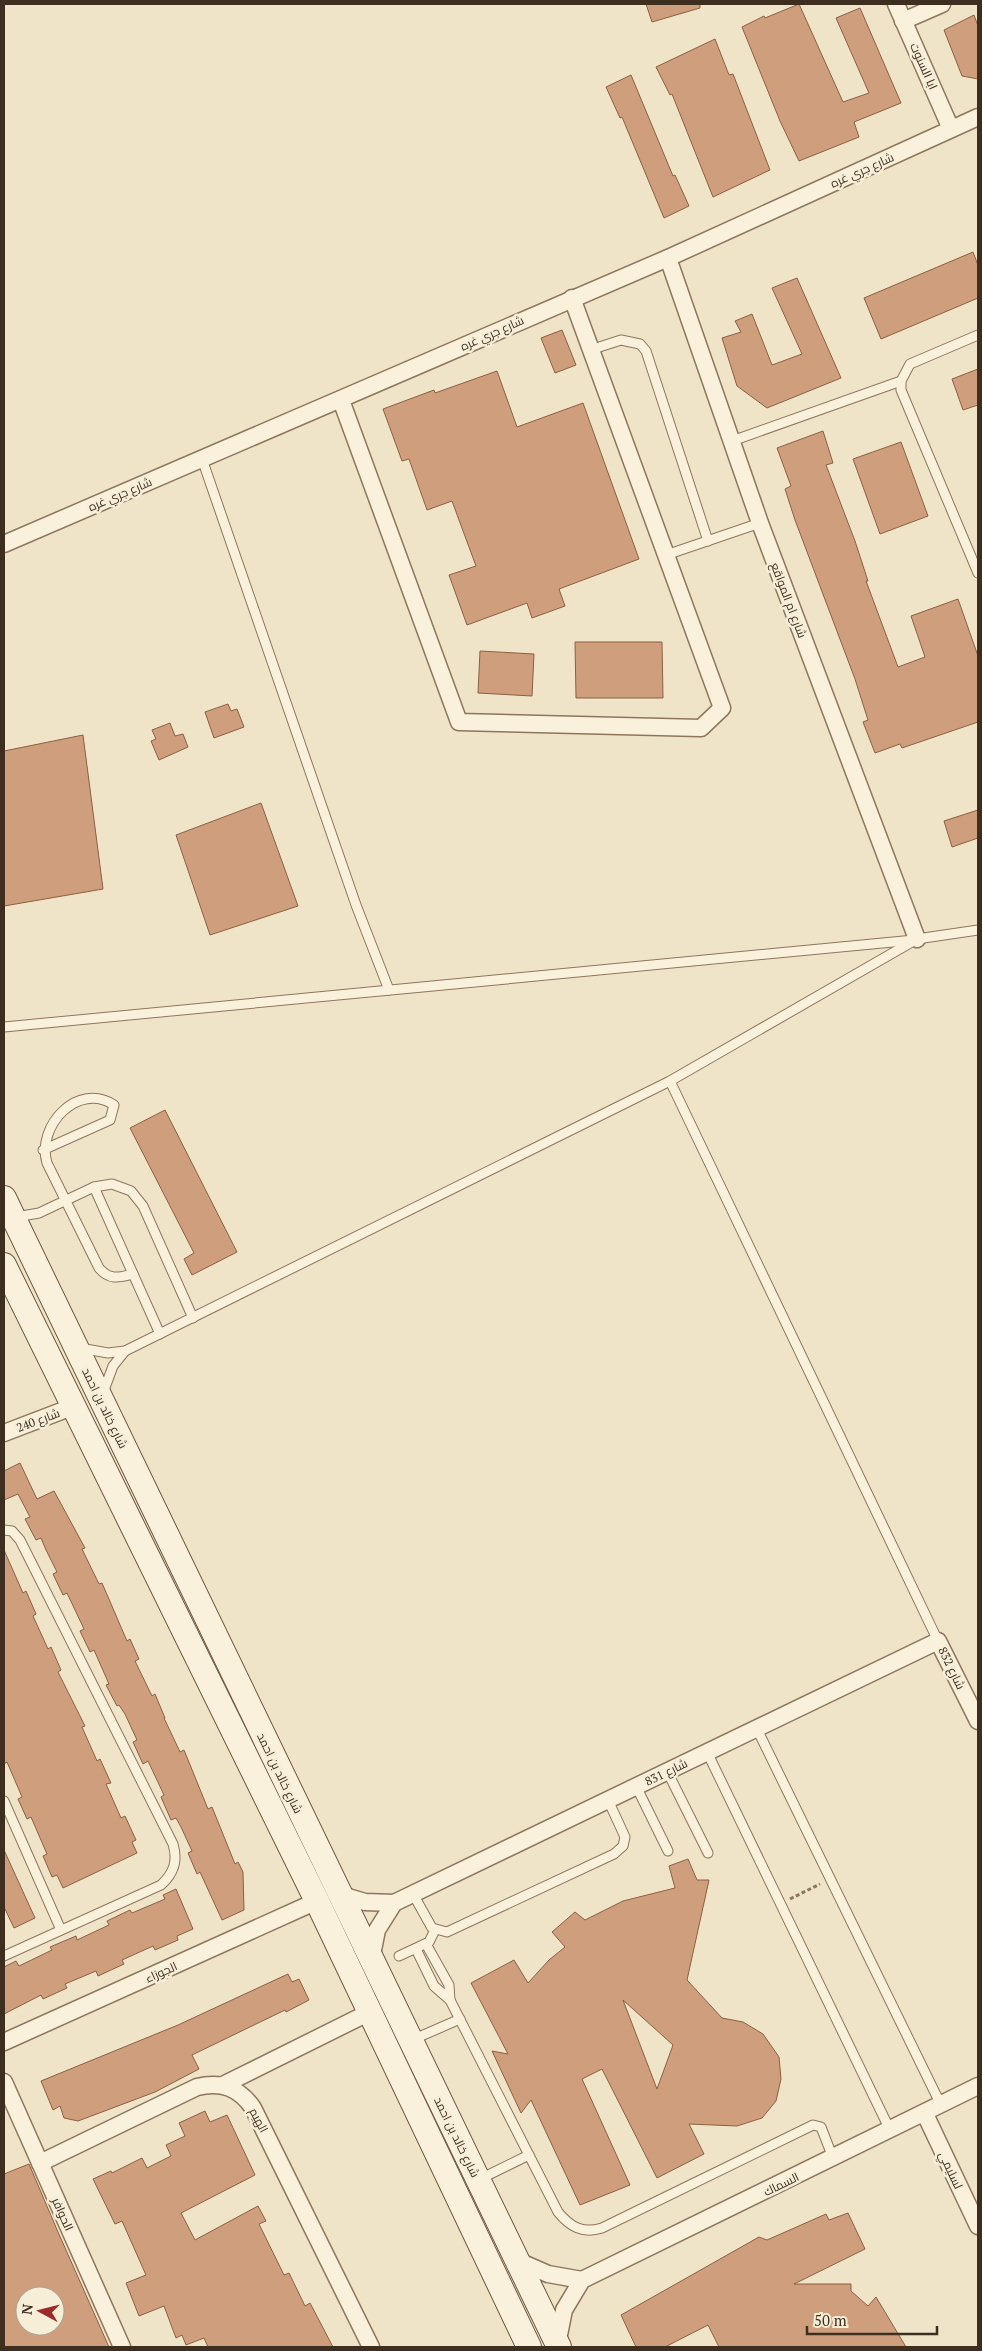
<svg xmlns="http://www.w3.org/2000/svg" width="982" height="2351" viewBox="0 0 982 2351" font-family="'PT Serif',Cairo,serif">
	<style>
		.building { fill: #cf9f7d; stroke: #8d5f41; fill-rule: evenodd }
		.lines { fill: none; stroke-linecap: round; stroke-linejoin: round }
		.service-casing { stroke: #8d765c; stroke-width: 11 }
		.minor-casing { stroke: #8d765c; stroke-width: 19 }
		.secondary-casing { stroke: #6f573f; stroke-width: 26 }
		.path { stroke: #8d765c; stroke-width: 3; stroke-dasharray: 4 2.5; stroke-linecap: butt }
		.service { stroke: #faf1dc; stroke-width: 9 }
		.minor { stroke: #faf1dc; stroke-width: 16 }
		.secondary { stroke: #faf1dc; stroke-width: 24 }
		.labels { text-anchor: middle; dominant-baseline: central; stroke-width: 5; stroke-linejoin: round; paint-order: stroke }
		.street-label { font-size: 12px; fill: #3d2e20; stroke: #f7eed8 }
	</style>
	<rect width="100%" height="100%" fill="#f0e4c8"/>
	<!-- building -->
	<g class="building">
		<path d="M 646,4 L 700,4 L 700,8 L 652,22 Z"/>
		<path d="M 799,4 L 843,102 L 869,93 L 836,18 L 860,8 L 901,103 L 854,122 L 859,137 L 799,161 L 780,121 L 742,27 L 764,16 L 765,18 Z"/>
		<path d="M 974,15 L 978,26 L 978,79 L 962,76 L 944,30 Z"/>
		<path d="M 715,39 L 729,75 L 733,74 L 770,170 L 713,197 L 672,94 L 670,95 L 656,67 Z"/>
		<path d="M 631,75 L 673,176 L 675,175 L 689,206 L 664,218 L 622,117 L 620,118 L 606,87 Z"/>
		<path d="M 973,252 L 978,265 L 978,298 L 881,339 L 864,298 Z"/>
		<path d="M 797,278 L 841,378 L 767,408 L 737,386 L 722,338 L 741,332 L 735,321 L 752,314 L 772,365 L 802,354 L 772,288 Z"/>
		<path d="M 562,330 L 576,365 L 555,373 L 541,338 Z"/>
		<path d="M 978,369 L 978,405 L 963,410 L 952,379 Z"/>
		<path d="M 497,371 L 517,427 L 583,403 L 639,559 L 559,589 L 565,606 L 532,618 L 527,603 L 467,625 L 449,575 L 476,566 L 452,501 L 427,510 L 409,459 L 402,461 L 383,409 L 434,390 L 435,393 Z"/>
		<path d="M 823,431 L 833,463 L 826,465 L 855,541 L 868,581 L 866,581 L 898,667 L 925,657 L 911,616 L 958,599 L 978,656 L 978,722 L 902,748 L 900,744 L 875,753 L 863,722 L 868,720 L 855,679 L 795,520 L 785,489 L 791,486 L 777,448 Z"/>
		<path d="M 901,442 L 928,516 L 880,534 L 853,459 Z"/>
		<path d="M 575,642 L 662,642 L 663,698 L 576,698 Z"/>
		<path d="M 480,651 L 534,654 L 532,696 L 478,693 Z"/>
		<path d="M 228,704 L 231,711 L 237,709 L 244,727 L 214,738 L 205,712 Z"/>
		<path d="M 170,723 L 175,736 L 183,734 L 188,747 L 159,760 L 151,741 L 156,739 L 152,730 Z"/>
		<path d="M 83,735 L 103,889 L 4,906 L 4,751 Z"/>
		<path d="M 261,803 L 298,906 L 210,935 L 176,835 Z"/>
		<path d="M 978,810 L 978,838 L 952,847 L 944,821 Z"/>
		<path d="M 165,1110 L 237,1252 L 192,1275 L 184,1259 L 194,1253 L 130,1128 Z"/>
		<path d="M 20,1463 L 37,1499 L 54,1491 L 85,1548 L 82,1549 L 99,1584 L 102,1583 L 127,1641 L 130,1639 L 139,1659 L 135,1661 L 152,1696 L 155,1694 L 165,1718 L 164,1718 L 180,1752 L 184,1750 L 208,1809 L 212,1807 L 235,1864 L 238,1862 L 243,1872 L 244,1910 L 222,1920 L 200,1872 L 197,1874 L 188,1853 L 192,1851 L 181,1827 L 176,1818 L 171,1820 L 161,1797 L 164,1795 L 148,1761 L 143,1764 L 133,1742 L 137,1740 L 125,1714 L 119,1705 L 117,1706 L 106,1685 L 109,1684 L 94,1650 L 90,1652 L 80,1631 L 84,1629 L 67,1593 L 63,1595 L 53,1574 L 57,1572 L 46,1550 L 41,1538 L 36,1540 L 25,1519 L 30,1517 L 18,1494 L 4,1500 L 4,1471 Z"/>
		<path d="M 4,1550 L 23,1593 L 26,1591 L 36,1614 L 33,1616 L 48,1649 L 51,1647 L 61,1670 L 58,1672 L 85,1726 L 82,1727 L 97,1761 L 100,1759 L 111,1783 L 106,1784 L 121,1818 L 125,1816 L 136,1840 L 132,1842 L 137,1853 L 63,1888 L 57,1875 L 52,1877 L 43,1856 L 47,1854 L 31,1817 L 27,1819 L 18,1799 L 22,1797 L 7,1762 L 4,1764 Z"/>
		<path d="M 4,1850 L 35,1918 L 14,1928 L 4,1907 Z"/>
		<path d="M 688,1859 L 697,1880 L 709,1880 L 687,1980 L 722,2018 L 743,2022 L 763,2034 L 779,2057 L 781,2079 L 776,2101 L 762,2118 L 737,2126 L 689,2124 L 704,2154 L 657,2178 L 602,2069 L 582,2079 L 630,2185 L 580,2205 L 531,2100 L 521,2113 L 492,2051 L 508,2054 L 471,1983 L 514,1960 L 528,1983 L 549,1960 L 565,1947 L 552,1932 L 575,1912 L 585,1920 L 623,1901 L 675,1888 L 669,1866 ZM 623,2000 L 673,2045 L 657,2089 Z"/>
		<path d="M 176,1889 L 193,1929 L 177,1936 L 178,1940 L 155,1950 L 153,1946 L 122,1960 L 124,1964 L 98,1976 L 96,1971 L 65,1984 L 67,1988 L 43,1999 L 41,1995 L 4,2014 L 4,1967 L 16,1961 L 19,1966 L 52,1950 L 50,1947 L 76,1936 L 77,1940 L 94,1932 L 109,1925 L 107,1921 L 130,1910 L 132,1913 L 165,1899 L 163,1895 Z"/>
		<path d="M 288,1974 L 292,1982 L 299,1979 L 309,2000 L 286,2012 L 285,2010 L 192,2055 L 199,2069 L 155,2092 L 78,2121 L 64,2118 L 60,2106 L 53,2110 L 41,2081 L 178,2025 Z"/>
		<path d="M 205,2111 L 210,2122 L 227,2115 L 255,2175 L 181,2213 L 195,2240 L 258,2206 L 266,2221 L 259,2224 L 284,2275 L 289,2273 L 305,2306 L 310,2303 L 333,2347 L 208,2347 L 204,2338 L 186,2345 L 182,2335 L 176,2338 L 164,2306 L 139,2316 L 126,2283 L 146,2275 L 122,2221 L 115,2224 L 93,2179 L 111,2171 L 112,2173 L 142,2158 L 147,2168 L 171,2156 L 166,2145 L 185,2136 L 179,2123 Z"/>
		<path d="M 29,2164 L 58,2232 L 109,2347 L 4,2347 L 4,2174 ZM 25,2296 L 55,2296 L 55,2326 L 25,2326 Z"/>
		<path d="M 848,2213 L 865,2249 L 794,2284 L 851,2284 L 851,2291 L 868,2306 L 876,2297 L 906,2347 L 719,2347 L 708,2325 L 665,2347 L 636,2347 L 621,2315 L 759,2237 L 767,2240 L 826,2214 L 829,2220 Z"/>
	</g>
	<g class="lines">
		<defs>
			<g id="service">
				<path d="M 978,335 L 910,364 L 901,381 L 901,390 L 978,573"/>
				<path d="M 590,350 L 621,340 L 640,344 L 646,351 L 708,541"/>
				<path d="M 732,441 L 901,381"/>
				<path d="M 202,459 L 356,905 L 389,990"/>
				<path d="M 666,555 L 760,523"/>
				<path d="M 4,1027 L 914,940"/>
				<path d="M 670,1081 L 938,1641"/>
				<path d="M 43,1150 L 110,1120 L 114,1105 C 78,1081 36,1126 47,1163 L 99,1268 C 109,1280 118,1278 133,1274"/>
				<path d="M 94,1187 L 160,1334"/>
				<path d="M 16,1217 L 39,1213 L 94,1187 L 112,1184 L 131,1191 L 143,1206 L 193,1318"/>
				<path d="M 80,1348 L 108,1353 L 125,1351 L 670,1081 L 917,939 L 978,930"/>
				<path d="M 103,1393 L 113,1366 L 125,1351"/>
				<path d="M 4,1530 L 12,1531 L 20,1540 L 173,1844 C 178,1861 174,1873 161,1885 L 4,1956"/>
				<path d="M 756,1727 L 941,2105"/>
				<path d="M 707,1752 L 890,2130"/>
				<path d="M 667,1771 L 708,1853"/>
				<path d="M 636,1786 L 668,1851"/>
				<path d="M 4,1801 L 61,1930"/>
				<path d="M 413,1894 L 432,1928 L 447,1932 L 614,1854 L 623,1846 L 625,1837 L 608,1800"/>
				<path d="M 426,1944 L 449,1985 L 450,2000 L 558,2212 C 570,2227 583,2234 602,2228 L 813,2125 L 821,2127 L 833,2158"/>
				<path d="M 416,1949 L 434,1986 L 450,2000"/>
				<path d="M 399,1956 L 429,1942 L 435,1930"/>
				<path d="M 412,2040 L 460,2019"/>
				<path d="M 478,2180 L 529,2155"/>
			</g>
			<g id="minor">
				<path d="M 896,4 L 951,129"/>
				<path d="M 903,21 L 942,4"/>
				<path d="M 668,258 L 760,523 L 917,939"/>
				<path d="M 341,400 L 459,722 L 701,728 L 722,708 L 572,298"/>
				<path d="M 4,544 L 668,258 L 978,117"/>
				<path d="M 4,1433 L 72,1407"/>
				<path d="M 338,1894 L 365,1902 L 394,1903 L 938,1641 L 978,1721"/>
				<path d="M 371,1960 L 377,1930 L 394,1903"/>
				<path d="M 4,2042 L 317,1901"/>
				<path d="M 4,2082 L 122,2347"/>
				<path d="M 223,2085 L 370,2012"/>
				<path d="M 925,2114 L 978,2226"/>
				<path d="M 40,2163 L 197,2087 C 222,2081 239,2088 253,2108 L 371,2347"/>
				<path d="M 516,2260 L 548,2274 L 582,2280"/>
				<path d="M 557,2345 L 564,2310 L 582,2280 L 978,2086"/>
			</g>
			<g id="secondary">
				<path d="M 4,1198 L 559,2347"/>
				<path d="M 4,1265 L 317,1901 L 529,2347"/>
			</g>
		</defs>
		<!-- service casing -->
		<use href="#service" class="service-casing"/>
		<!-- minor casing -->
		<use href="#minor" class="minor-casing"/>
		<!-- secondary casing -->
		<use href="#secondary" class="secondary-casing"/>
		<!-- path -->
		<path class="path" d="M 790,1899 L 820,1884"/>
		<!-- service -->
		<use href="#service" class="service"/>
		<!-- minor -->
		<use href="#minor" class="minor"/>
		<!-- secondary -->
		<use href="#secondary" class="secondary"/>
	</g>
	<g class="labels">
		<!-- street labels -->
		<g class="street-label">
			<text transform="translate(924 66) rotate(66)">ابا السنوت</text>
			<text transform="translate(862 170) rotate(-24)">شارع جري غره</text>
			<text transform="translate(492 333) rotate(-24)">شارع جري غره</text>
			<text transform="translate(120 494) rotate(-23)">شارع جري غره</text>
			<text transform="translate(789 600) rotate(69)">شارع ام المواقع</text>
			<text transform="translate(105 1408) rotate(64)">شارع خالد بن احمد</text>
			<text transform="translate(38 1420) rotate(-21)">شارع 240</text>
			<text transform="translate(952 1668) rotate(64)">شارع 832</text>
			<text transform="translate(666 1772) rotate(-26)">شارع 831</text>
			<text transform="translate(280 1773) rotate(64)">شارع خالد بن احمد</text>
			<text transform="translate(161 1972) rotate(-24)">الجوزاء</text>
			<text transform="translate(259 2120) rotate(62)">الهيم</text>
			<text transform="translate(457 2137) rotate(64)">شارع خالد بن احمد</text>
			<text transform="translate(951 2170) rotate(65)">لسليمي</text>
			<text transform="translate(781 2184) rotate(-26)">السماك</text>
			<text transform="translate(63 2214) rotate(66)">الحوافر</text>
		</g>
	</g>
	<!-- border -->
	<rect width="982" height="2351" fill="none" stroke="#3d2e20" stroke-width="10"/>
	<!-- north arrow -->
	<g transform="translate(40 2311) rotate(277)"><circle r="24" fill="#f7eed8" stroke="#ada18e"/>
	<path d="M0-4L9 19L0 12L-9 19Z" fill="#9e2a2b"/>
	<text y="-8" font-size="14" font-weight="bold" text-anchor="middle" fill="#3d2e20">N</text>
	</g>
	<!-- scale -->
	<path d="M807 2326v8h130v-8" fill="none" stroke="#3d2e20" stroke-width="2.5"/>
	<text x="814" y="2326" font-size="15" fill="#3d2e20" stroke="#f7eed8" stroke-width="4" paint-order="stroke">50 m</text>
</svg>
